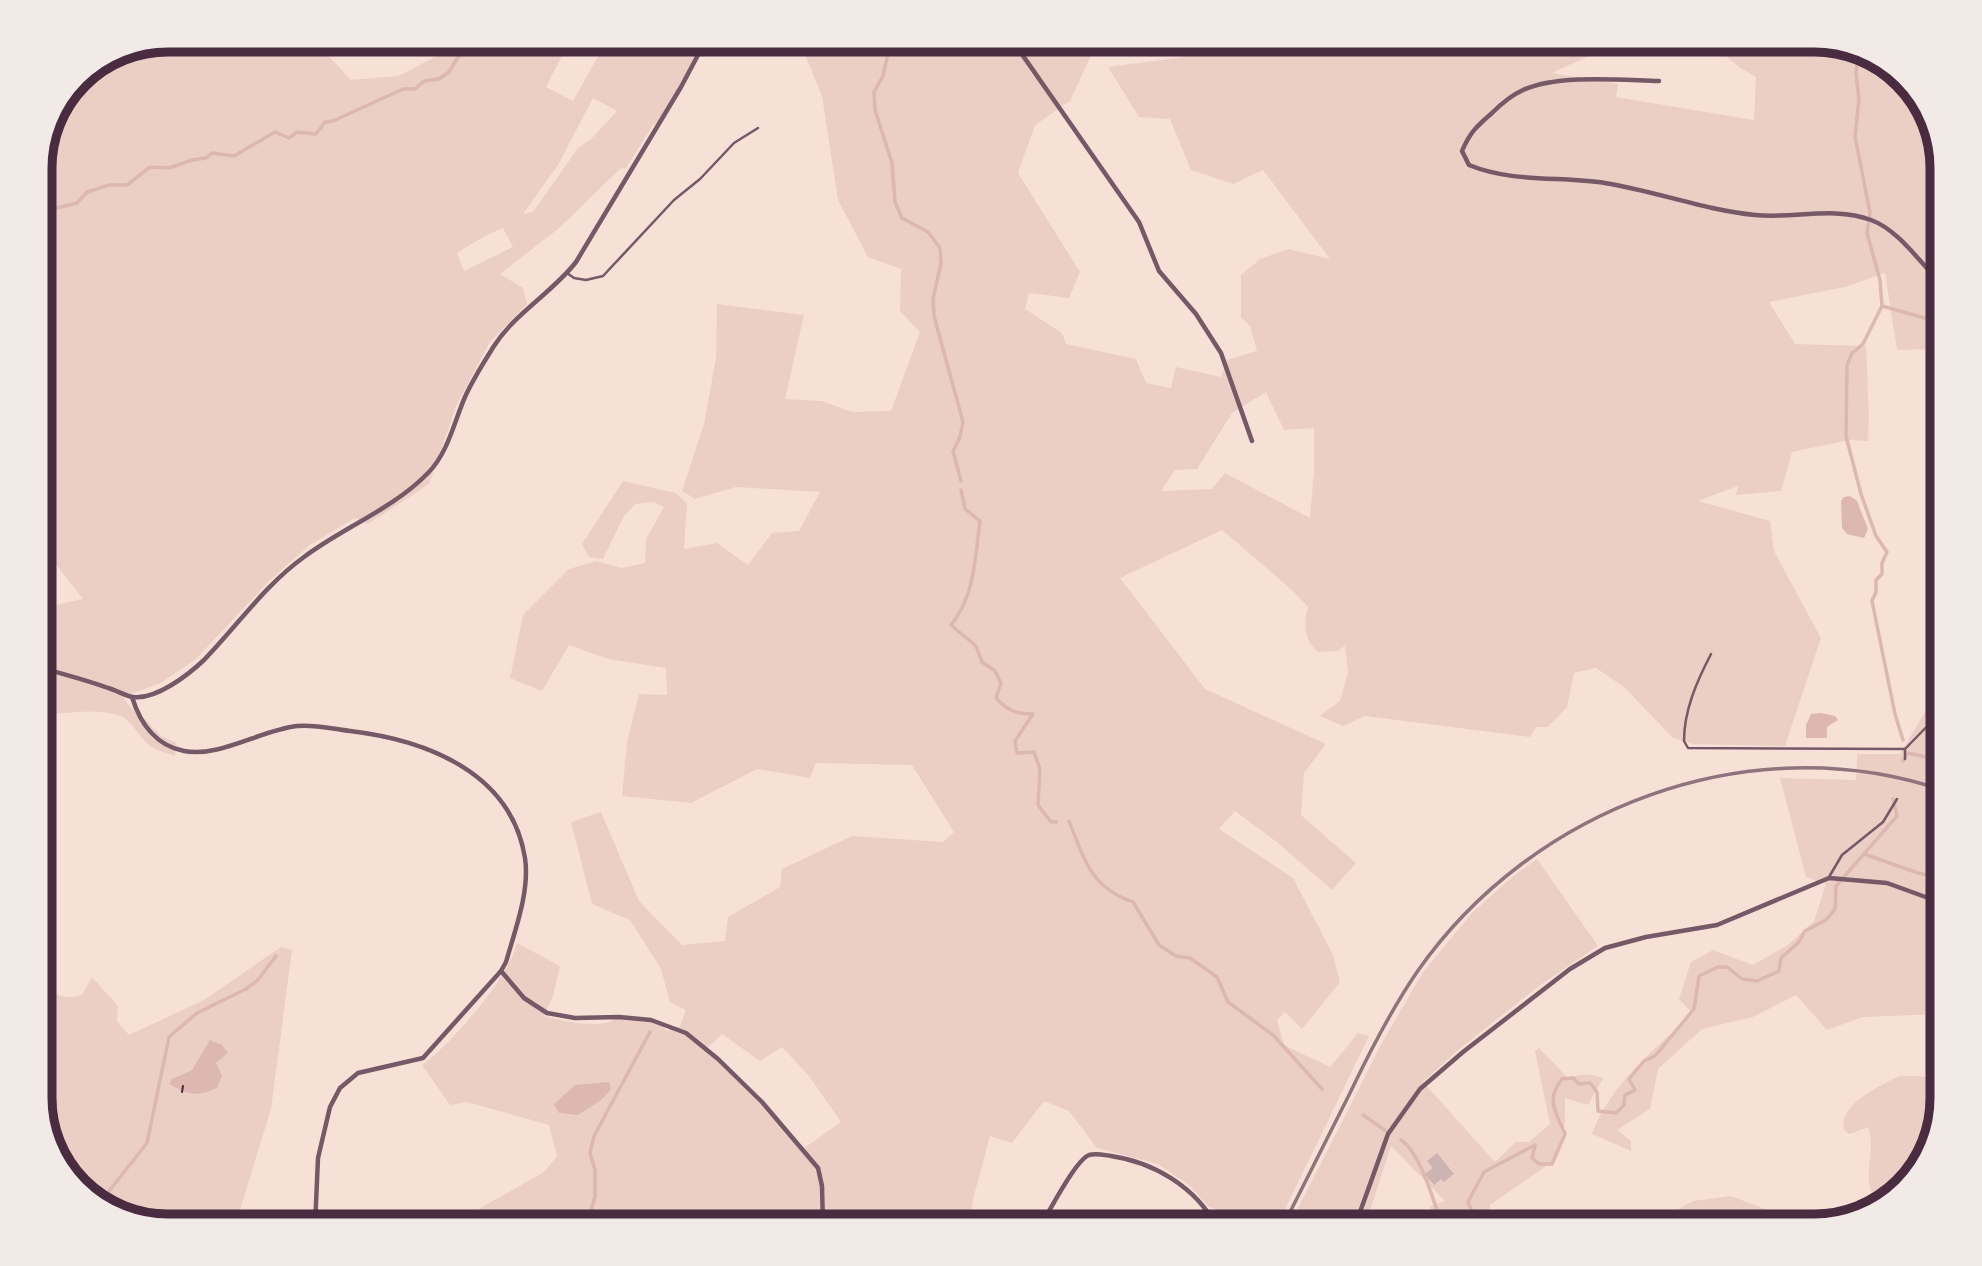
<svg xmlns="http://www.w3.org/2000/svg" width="1982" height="1266" viewBox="0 0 1982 1266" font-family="Arial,sans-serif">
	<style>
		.green { fill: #ebcfc5; fill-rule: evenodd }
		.water { fill: #dcb8b0 }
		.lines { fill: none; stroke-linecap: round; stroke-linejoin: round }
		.stream { stroke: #dcb8b0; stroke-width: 3.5 }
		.building { fill: #ccb4b1 }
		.path { stroke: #4a2c40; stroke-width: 2 }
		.service { stroke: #755966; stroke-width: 2.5 }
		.minor { stroke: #755966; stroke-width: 4.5 }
		.rail { stroke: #8f747c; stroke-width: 3.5 }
		.rim { fill: none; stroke: #4a2c40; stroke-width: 9 }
	</style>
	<rect width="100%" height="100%" fill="#f7e1d7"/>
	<!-- green -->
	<g class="green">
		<path d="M 169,40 L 219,40 L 268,50 L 324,51 L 351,80 L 399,76 L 455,46 L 458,40 L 570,40 L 546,87 L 573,101 L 605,44 L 601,40 L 706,40 L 660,123 L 653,125 L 626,168 L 620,169 L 558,229 L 500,274 L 523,288 L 527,304 L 490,342 L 457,404 L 429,484 L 368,524 L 355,518 L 310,545 L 271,579 L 196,659 L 161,683 L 128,695 L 124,699 L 137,715 L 146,720 L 161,736 L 177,743 L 175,756 C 167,753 156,751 149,745 C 140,738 133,723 123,717 C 106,708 59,712 41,717 L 41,608 L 83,599 L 41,545 L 41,161 L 78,78 L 120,50 ZM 593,98 L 617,111 L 591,139 L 578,148 L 533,212 L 523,214 L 558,165 ZM 503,228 L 513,247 L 464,271 L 457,253 L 485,236 Z"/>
		<path d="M 799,40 L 1098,40 L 1070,101 L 1035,125 L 1018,173 L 1080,272 L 1069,298 L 1029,293 L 1025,309 L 1062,333 L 1066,344 L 1136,359 L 1146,383 L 1171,388 L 1176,367 L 1221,377 L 1227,360 L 1257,351 L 1250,326 L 1241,317 L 1241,275 L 1260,259 L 1288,249 L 1330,259 L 1263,170 L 1233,184 L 1191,170 L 1170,119 L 1139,117 L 1108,67 L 1184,57 L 1185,40 L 1613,40 L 1604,49 L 1552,73 L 1618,84 L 1616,97 L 1754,120 L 1756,77 L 1739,67 L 1707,40 L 1813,40 L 1884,62 L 1925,105 L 1942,168 L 1942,349 L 1897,350 L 1885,273 L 1845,287 L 1769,302 L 1795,344 L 1866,346 L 1869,416 L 1868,441 L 1849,440 L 1792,452 L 1781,491 L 1736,495 L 1738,486 L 1698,501 L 1770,521 L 1774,551 L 1821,638 L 1785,746 L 1693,744 L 1673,738 L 1624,687 L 1596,668 L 1574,673 L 1567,707 L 1548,727 L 1536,727 L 1530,737 L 1365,716 L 1343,726 L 1320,716 L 1340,701 L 1348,672 L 1345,646 L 1337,651 L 1318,652 C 1304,639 1303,625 1308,607 L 1292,590 L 1222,530 L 1120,578 L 1205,689 L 1326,744 L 1304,773 L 1301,815 L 1356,863 L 1332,890 L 1278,843 L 1235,811 L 1219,829 L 1293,878 L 1333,955 L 1340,982 L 1302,1029 L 1285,1012 L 1277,1020 L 1284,1045 L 1330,1067 L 1358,1033 L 1369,1036 L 1277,1226 L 1253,1226 L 1208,1206 L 1190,1186 L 1158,1164 L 1097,1148 L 1069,1111 L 1044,1101 L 1012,1143 L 990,1136 L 973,1199 L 970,1226 L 616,1226 L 601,1219 L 598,1226 L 423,1226 L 425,1219 L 470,1214 L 544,1172 L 557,1156 L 549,1125 L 467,1102 L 450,1105 L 422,1065 C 451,1044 509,978 517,943 L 560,966 L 553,996 L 544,1016 C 563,1021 586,1026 606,1023 C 611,1022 616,1017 621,1017 C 636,1016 658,1020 667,1031 L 680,1026 L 686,1010 L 670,1002 L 661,969 L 630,920 L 592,904 L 571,822 L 601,812 L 639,901 L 682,945 L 725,941 L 728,917 L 780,887 L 782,869 L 852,836 L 943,842 L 954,832 L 912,765 L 816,763 L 810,778 L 757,769 L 691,803 L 622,796 L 627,742 L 639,694 L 667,695 L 666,668 L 608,659 L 569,645 L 542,691 L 510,678 L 523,615 L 569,569 L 597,561 L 621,568 L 645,563 L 646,539 L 664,507 L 654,502 L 635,504 L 624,516 L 603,559 L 589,557 L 582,544 L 623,481 L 675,493 L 687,503 L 684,549 L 717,543 L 748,565 L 772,533 L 799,531 L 820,492 L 736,487 L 695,499 L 682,491 L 704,424 L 716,358 L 717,304 L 804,315 L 785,399 L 822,401 L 852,412 L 891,411 L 920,332 L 900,311 L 901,269 L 868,257 L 838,200 L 822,96 ZM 1266,392 L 1284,430 L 1314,428 L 1314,472 L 1310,518 L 1225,473 L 1212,489 L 1161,491 L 1175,470 L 1197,469 L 1232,413 ZM 722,1034 L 760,1061 L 782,1047 L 809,1076 L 841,1122 L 803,1149 L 762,1102 L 706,1049 Z"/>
		<path d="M 1942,667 L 1942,1014 L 1863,1017 L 1827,1030 L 1796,995 L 1753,1017 L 1702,1029 L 1658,1069 L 1650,1109 L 1617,1130 L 1631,1141 L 1631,1151 L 1592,1134 C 1609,1086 1655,1048 1693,1014 L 1679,999 L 1691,962 L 1713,950 L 1753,965 L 1788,945 L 1814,921 L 1826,884 L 1806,877 L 1780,778 L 1856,780 L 1857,754 L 1900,754 L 1933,698 Z"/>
		<path d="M 1537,859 L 1598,946 L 1539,986 L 1458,1050 L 1423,1082 L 1495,1162 L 1516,1142 L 1529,1142 L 1550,1124 L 1535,1051 L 1539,1048 L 1567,1077 L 1588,1074 L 1603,1078 L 1588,1105 L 1565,1098 L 1565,1123 L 1555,1160 L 1490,1205 L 1489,1218 L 1506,1226 L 1432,1226 L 1430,1206 L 1445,1201 L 1391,1146 L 1365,1226 L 1289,1226 L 1383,1041 L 1423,972 L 1472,913 L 1511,878 Z"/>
		<path d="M 281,947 L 292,950 L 271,1109 L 235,1226 L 169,1226 L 98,1204 L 58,1162 L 41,1105 L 41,983 C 52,996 67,1000 82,995 L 92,977 L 118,1006 L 117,1021 L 129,1035 L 204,1000 ZM 210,1041 L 228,1053 L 216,1063 L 172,1079 L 192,1070 Z"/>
		<path d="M 1899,1076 L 1918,1076 L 1942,1079 L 1942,1098 L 1920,1168 L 1880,1207 C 1857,1178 1878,1156 1868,1127 L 1850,1134 L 1845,1131 C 1836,1105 1880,1086 1899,1076 Z"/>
		<path d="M 1731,1196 L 1809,1226 L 1648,1226 L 1693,1201 Z"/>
	</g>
	<!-- water -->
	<g class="water">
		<path d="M 1850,496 L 1857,501 L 1868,529 L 1864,538 L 1847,534 L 1842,528 L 1841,501 L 1844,497 Z"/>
		<path d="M 1821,713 L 1835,716 L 1838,720 L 1827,727 L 1827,738 L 1806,738 L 1806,725 L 1811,714 Z"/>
		<path d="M 210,1040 L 222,1045 L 228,1053 L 216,1063 L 222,1076 L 217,1088 C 196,1097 189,1095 169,1084 L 172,1079 L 192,1070 Z"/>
		<path d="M 609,1082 L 611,1090 L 601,1100 L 578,1115 L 559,1113 L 554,1104 L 575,1085 Z"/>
	</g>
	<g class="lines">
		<!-- stream -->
		<g class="stream">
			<path d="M 891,40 L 883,76 L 874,92 L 875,110 L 892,163 L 895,202 L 902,218 L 928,232 L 940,248 L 941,263 L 933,299 L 934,316 L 963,422 L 960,437 L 953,451 L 961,481"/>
			<path d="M 1858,54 L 1856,73 L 1859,99 L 1855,136 L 1870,213 L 1867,233 L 1880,280 L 1882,306 L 1863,344 L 1852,353 L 1847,365 L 1846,436 L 1861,494 L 1876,536 L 1887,552 L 1882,563 L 1882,574 L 1876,580 L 1876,592 L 1872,601 L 1895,714 L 1903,740"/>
			<path d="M 41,212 L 77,203 L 87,192 L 109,185 L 127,185 L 150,167 L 169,168 L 192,160 L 206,158 L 212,153 L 234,156 L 275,132 L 289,138 L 297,132 L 316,134 L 325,122 L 333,121 L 403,89 L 415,89 L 424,81 L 439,79 L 449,72 L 458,57 L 479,45 L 480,40"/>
			<path d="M 1882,306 L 1928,319 L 1937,307 L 1942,289"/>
			<path d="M 961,490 L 965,509 L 980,521 C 975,557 975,596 951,625 L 976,646 L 982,662 L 995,671 L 1001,683 L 996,698 C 1007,710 1016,714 1033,714 L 1015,741 L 1017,753 L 1034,752 L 1040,769 L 1038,805 L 1051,822 L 1056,822"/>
			<path d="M 1903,761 L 1907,753 L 1942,760"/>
			<path d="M 1069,821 C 1084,859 1091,888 1133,902 L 1159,945 L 1176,956 L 1190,958 L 1217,977 L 1228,1002 L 1273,1035 L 1322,1089"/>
			<path d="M 1864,854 L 1918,873 L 1942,878"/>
			<path d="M 1363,1115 L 1386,1131"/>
			<path d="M 1401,1140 C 1421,1153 1433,1201 1442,1224"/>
			<path d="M 98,1205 L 147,1143 L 169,1037 L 197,1013 L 246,989 L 257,981 L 276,956"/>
			<path d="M 1471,1209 L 1468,1202 L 1484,1172 L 1535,1145 L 1532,1158 L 1539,1164 L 1552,1164 L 1565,1134 C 1556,1112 1545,1100 1562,1079 L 1573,1078 L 1579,1084 L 1590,1083 L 1597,1092 L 1598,1111 L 1616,1113 L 1624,1105 L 1625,1095 L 1635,1090 L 1629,1079 L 1644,1061 L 1655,1056 L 1694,1009 L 1699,976 L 1718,967 L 1727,967 L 1742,979 L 1757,981 L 1779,971 L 1781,958 L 1798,943 L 1805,931 L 1826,920 L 1835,909 L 1836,886 L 1897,816 L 1893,799"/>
			<path d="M 586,1226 L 595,1197 L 595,1170 L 590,1153 L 594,1136 L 650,1032"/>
			<path d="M 1462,1226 L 1470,1220"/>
		</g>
	</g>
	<!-- building -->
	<path class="building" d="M 1437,1153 L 1454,1174 L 1444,1182 L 1441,1179 L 1434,1185 L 1425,1174 L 1433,1168 L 1427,1161 Z"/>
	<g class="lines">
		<!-- path -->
		<path class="path" d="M 182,1092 L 183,1086"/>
		<!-- service -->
		<g class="service">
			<path d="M 567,273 L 574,278 L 586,280 L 603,276 L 674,200 L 700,179 L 734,143 L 758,128"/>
			<path d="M 1711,654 C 1697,681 1684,710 1684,741 L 1688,748 L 1905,749"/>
			<path d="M 1905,759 L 1905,749 L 1942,711"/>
			<path d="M 1829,877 L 1842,855 L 1883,822 L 1897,799"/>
		</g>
		<!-- minor -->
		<g class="minor">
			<path d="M 1012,40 L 1139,222 L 1159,271 L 1196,314 L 1221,353 L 1252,441"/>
			<path d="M 1659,81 C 1620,80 1558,74 1523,90 C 1512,95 1501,104 1492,113 C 1477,126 1470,132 1462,151 L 1469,165 C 1513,183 1559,176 1605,183 C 1655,191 1704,210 1755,215 C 1794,219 1833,206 1871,220 C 1896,229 1916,257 1934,276 L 1942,278"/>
			<path d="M 41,668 C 63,674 86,680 108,688 C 116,690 125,696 133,697 C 156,700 188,675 204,660 C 237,626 265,585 304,557 C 344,527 393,509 428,473 C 448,453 454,422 465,397 C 473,379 484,362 494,346 C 516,312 552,293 576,262 L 681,87 L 706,40"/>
			<path d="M 132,697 C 140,723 156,746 184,751 C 219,758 261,730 297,726 C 314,724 333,729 350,731 C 426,740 511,772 525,858 C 530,891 515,930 506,962 L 501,971 L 423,1058 L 358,1073 L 340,1088 L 330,1107 L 318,1158 L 315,1226"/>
			<path d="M 501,971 L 524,998 L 547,1013 L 575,1018 L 619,1017 L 651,1020 L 686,1033 L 718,1059 L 762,1102 L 818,1168 L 822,1186 L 823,1226"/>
			<path d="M 1038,1226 L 1043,1221 C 1052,1207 1076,1160 1089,1155 C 1096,1153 1104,1155 1111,1156 C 1153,1162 1196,1187 1216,1226"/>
			<path d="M 1355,1226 L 1388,1134 L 1420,1089 L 1463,1052 L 1570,969 L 1605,948 L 1646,937 L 1717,925 L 1829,878 L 1887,883 L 1942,903"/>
		</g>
		<!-- rail -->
		<path class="rail" d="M 1283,1226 C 1306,1181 1328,1137 1350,1093 C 1370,1051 1391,1010 1417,972 C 1531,808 1749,725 1942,790"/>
	</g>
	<!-- crop -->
	<path d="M0 0H1982V1266H0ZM168 52H1814A116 116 0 0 1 1930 168V1098A116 116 0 0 1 1814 1214H168A116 116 0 0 1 52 1098V168A116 116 0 0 1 168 52Z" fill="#f1eae7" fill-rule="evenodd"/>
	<path class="rim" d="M168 52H1814A116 116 0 0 1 1930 168V1098A116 116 0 0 1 1814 1214H168A116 116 0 0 1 52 1098V168A116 116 0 0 1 168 52Z"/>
</svg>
